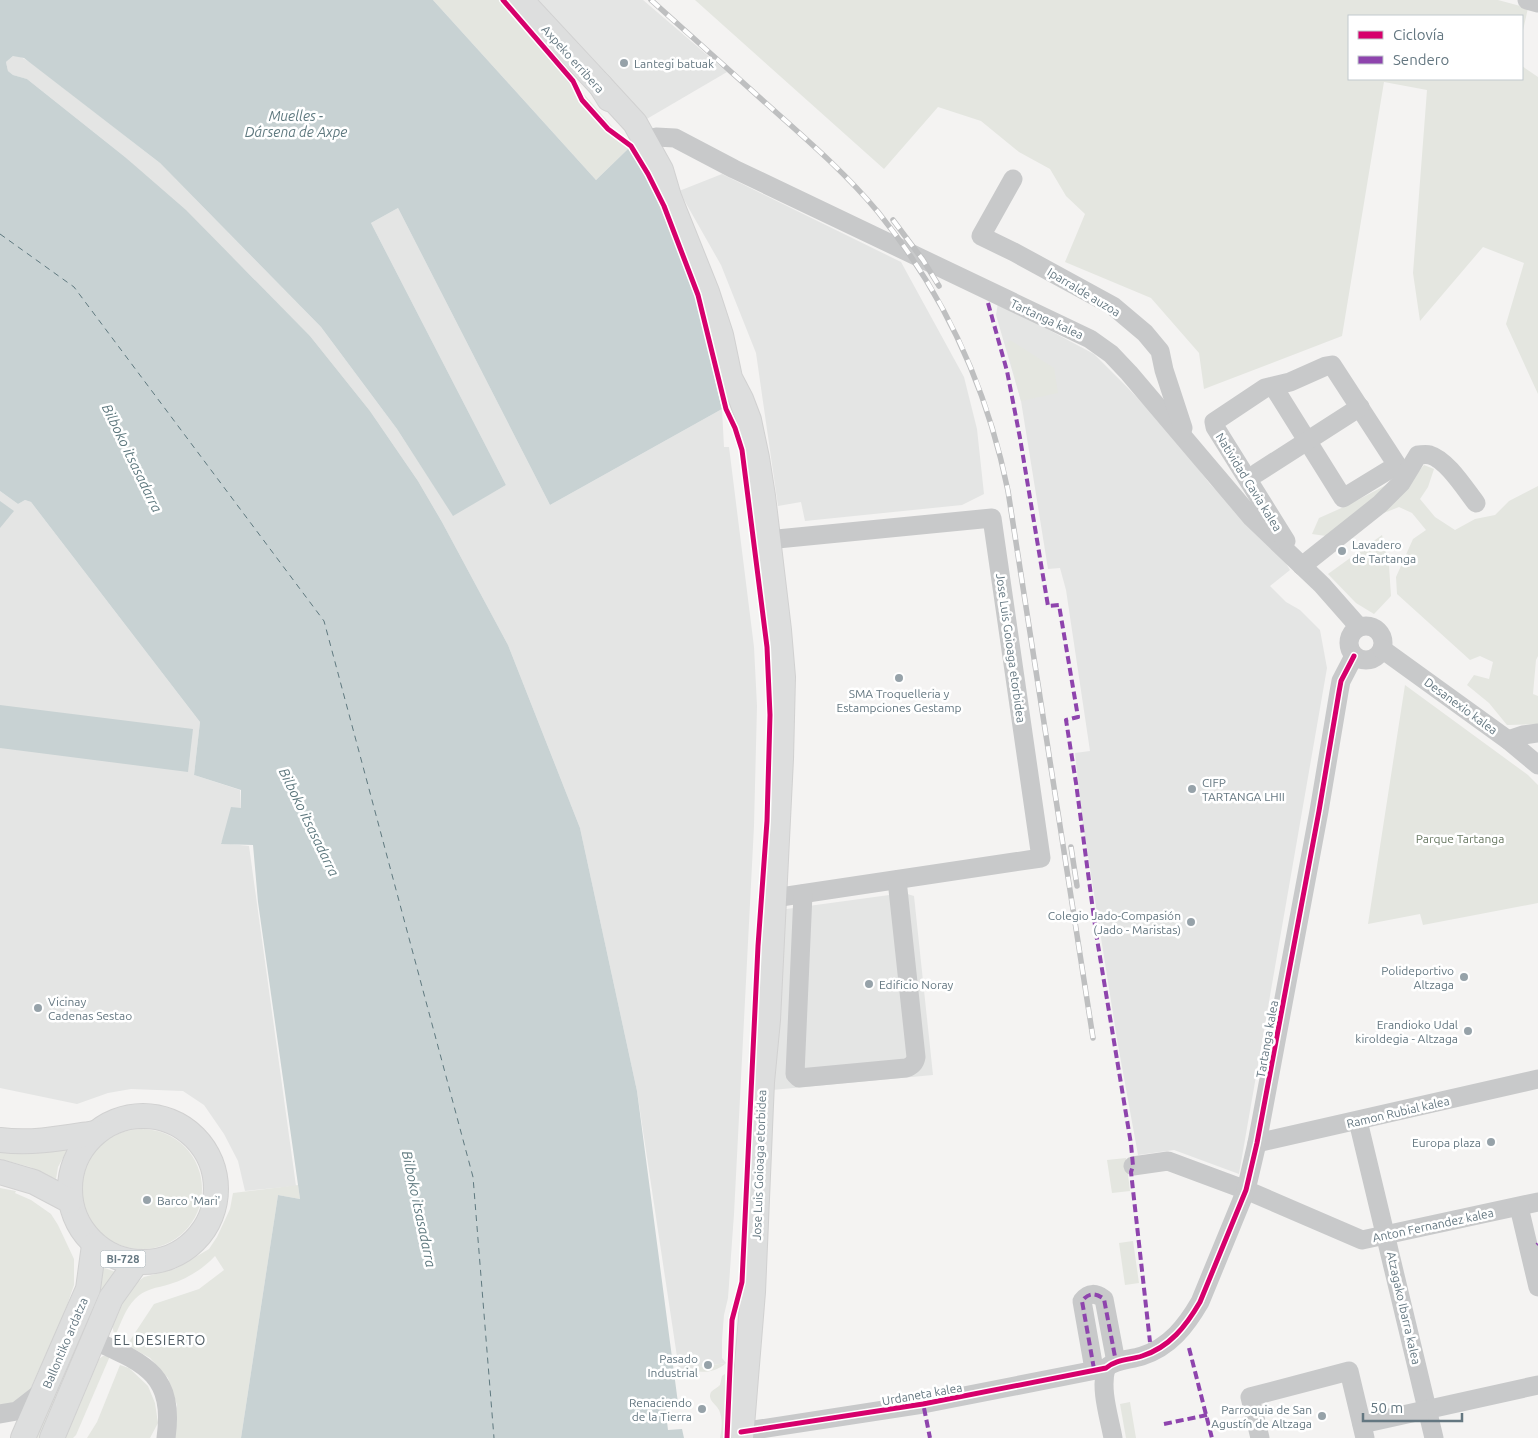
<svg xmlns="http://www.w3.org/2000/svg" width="1538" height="1438" viewBox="0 0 1538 1438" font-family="Ubuntu,sans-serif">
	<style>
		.built { fill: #e4e5e4 }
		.green { fill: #e4e6e0 }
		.water { fill: #c8d2d3 }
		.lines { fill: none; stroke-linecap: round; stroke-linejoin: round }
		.ferry { stroke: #5f797f; stroke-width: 1; stroke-dasharray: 6 5; stroke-linecap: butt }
		.major-casing { stroke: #d1d1d1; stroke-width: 26 }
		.minor { stroke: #c8c9ca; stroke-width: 19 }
		.major { stroke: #dddede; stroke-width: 24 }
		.rail-casing { stroke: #bebfc0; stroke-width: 5.5 }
		.rail { stroke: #fff; stroke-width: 4; stroke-dasharray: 11; stroke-linecap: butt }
		.quiet { stroke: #8e44ad; stroke-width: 4; stroke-dasharray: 8 4; stroke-linecap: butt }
		.cycleway-casing { stroke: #fff; stroke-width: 8 }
		.cycleway { stroke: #d6006c; stroke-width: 5 }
		.poi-dot { fill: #96a2a9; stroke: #fff; stroke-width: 2 }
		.labels { text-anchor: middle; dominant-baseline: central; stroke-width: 5; stroke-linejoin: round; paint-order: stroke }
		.shield { fill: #fff; stroke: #92a0a7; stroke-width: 1 }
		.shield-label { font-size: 11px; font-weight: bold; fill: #647781 }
		.street-label { font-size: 12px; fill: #647781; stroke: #fff }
		.poi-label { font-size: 12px; fill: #647781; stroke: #fff; text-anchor: end }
		.park-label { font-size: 12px; fill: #697963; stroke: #fff }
		.water-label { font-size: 14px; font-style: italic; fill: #5f797f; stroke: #fff }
		.neighbourhood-label { font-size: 14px; letter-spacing: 1px; fill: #525f67; stroke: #fff }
	</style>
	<rect width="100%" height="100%" fill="#f4f3f2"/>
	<!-- built -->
	<g class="built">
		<path d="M 535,0 L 643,0 L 727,72 L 645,120 Z"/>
		<path d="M 13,56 L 19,56 L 30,62 L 160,163 L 321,327 L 397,429 L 453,515 L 506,485 L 371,223 L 398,208 L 550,505 L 722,409 L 724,447 L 729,447 L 754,647 L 757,706 L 754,826 L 734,1214 L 728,1298 L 724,1315 L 722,1340 L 722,1358 L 726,1363 L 679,1370 L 637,1091 L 580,828 L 508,645 L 442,522 L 418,481 L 370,411 L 310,336 L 234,259 L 125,157 L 27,79 L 13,75 L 8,71 L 6,62 Z"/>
		<path d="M 722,174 L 901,262 L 964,377 L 977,429 L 984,494 L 962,505 L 805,521 L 801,502 L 778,506 L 756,353 L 721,265 L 679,191 Z"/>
		<path d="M 998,303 L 1094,354 L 1126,386 L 1168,430 L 1210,484 L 1278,550 L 1290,570 L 1270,586 L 1286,602 L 1300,610 L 1320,630 L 1327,668 L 1239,1174 L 1174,1150 L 1138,1155 L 1118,1045 L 1082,818 L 1075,753 L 1090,751 L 1066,590 L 1060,568 L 1048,569 L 1021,401 L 996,315 Z"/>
		<path d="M 0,491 L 18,504 L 25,500 L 31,502 L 200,722 L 194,775 L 240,790 L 241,808 L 221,843 L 249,846 L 296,1186 L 245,1191 L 238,1161 L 224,1134 L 204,1105 L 183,1091 L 131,1089 L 108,1093 L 77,1104 L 0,1088 Z"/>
		<path d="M 904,893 L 914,896 L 933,1075 L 772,1090 L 779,910 Z"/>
	</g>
	<!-- green -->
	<g class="green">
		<path d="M 433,0 L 502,0 L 630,147 L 596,180 Z"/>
		<path d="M 695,0 L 1498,0 L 1528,8 L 1522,35 L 1522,16 L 1349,16 L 1349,79 L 1522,79 L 1522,66 L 1538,77 L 1538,394 L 1506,324 L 1524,263 L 1483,247 L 1420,321 L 1413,273 L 1427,90 L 1384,82 L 1342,336 L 1204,389 L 1199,353 L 1151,298 L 1065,262 L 1085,214 L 1066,196 L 1050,169 L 1019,152 L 981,121 L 938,107 L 884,169 Z"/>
		<path d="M 1010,340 L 1054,368 L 1058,393 L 1021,401 L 1006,344 Z"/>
		<path d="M 1424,465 L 1434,469 L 1428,487 L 1420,499 L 1435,517 L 1455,530 L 1475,519 L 1495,515 L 1509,501 L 1538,486 L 1538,656 L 1536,660 L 1533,694 L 1538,696 L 1538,724 L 1507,725 L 1489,703 L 1467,685 L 1474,675 L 1489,679 L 1493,662 L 1480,656 L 1470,660 L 1397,594 L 1396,577 L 1413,539 L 1426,530 L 1412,513 L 1399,507 L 1326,536 L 1312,534 L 1319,518 L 1346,506 L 1390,483 L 1415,476 Z"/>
		<path d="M 1382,535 L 1389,566 L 1391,596 L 1374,614 L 1356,603 L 1328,574 Z"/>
		<path d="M 1405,685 L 1528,775 L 1538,785 L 1538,903 L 1423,925 L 1420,914 L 1368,924 Z"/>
		<circle cx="142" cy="1189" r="60"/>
		<path d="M 69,1147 L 58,1167 L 56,1179 L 30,1167 L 0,1159 L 0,1150 C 23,1155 46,1153 69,1147 Z"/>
		<path d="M 1126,1158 L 1130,1191 L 1112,1193 L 1107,1160 Z"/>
		<path d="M 298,1185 L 300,1199 L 278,1195 L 241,1438 L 174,1438 L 177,1405 L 168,1378 L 150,1358 L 127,1345 L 154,1304 L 199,1289 L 224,1270 L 215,1256 C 203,1269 187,1279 170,1284 C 157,1288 144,1289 135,1299 C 125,1309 121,1323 115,1336 L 111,1323 L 114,1313 L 132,1286 L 144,1277 L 175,1269 L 209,1249 L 217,1237 L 230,1209 L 233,1193 Z"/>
		<path d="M 0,1188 L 16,1191 L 15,1193 L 31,1200 L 51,1214 L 58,1225 L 74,1259 L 74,1285 L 63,1317 L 28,1394 L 15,1407 L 0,1408 Z"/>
		<path d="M 1133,1241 L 1139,1283 L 1125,1285 L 1119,1243 Z"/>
		<path d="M 99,1266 L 121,1274 L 42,1438 L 33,1438 Z"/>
		<path d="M 103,1356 L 110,1356 L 76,1435 L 73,1438 L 60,1438 L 92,1364 Z"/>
		<path d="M 726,1363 C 712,1376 697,1371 679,1370 Z"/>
		<path d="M 120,1365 L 129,1368 L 148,1386 L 155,1403 L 158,1423 L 150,1438 L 87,1438 L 97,1422 Z"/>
		<path d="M 725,1374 L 726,1438 L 720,1438 C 722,1428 723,1419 719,1410 C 716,1404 707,1400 711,1392 C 713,1390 718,1387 720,1385 L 722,1376 Z"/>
		<path d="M 1130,1402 L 1136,1438 L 1126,1438 L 1120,1404 Z"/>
	</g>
	<!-- water -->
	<g class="water">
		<path d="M 0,0 L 433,0 L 596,180 L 630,147 L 648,174 L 695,295 L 722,409 L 550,505 L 398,208 L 371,223 L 506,485 L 453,516 L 397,429 L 321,327 L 160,163 L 24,58 L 13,56 L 6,62 L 8,71 L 13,75 L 27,79 L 125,157 L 186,210 L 310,336 L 370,411 L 418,481 L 442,522 L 508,645 L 580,828 L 637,1091 L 678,1403 L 665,1405 L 668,1430 L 682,1429 L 684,1438 L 241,1438 L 278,1195 L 300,1199 L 258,902 L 253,845 L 221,844 L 231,807 L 241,808 L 241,790 L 194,775 L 200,722 L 31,502 L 25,500 L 18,504 L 0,491 Z"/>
		<path d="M 0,501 L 14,511 L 0,528 Z"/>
		<path d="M 0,705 L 193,729 L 188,772 L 0,748 Z"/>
	</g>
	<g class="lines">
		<!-- ferry -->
		<path class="ferry" d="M 0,234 L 74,287 L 324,621 L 473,1177 L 494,1438"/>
		<defs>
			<g id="major">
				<path d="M 521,0 L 601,86 L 609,99"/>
				<path d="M 601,86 L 635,123 L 661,170 L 669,197 L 707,292 L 721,335 L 730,378 L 741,399 L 749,420 L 757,458 L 763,496 L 779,630 L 783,677 L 781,759 L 768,1020 L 762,1082 L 753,1292 L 741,1438"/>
				<circle cx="143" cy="1189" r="73"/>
				<path d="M 0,1140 C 33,1144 63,1138 95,1133"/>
				<path d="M 0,1172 L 34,1182 L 70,1201"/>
				<path d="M 23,1438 L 88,1289 L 94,1245"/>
				<path d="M 52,1438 L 111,1298 L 136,1263"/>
			</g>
		</defs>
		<!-- major casing -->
		<use href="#major" class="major-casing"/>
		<!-- minor -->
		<g class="minor">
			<path d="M 1527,0 L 1538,3"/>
			<path d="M 646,140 L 656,137 L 675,138 L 734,169 L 1090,339 L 1111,354 L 1129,373 L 1252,518 L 1322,585 L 1359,627"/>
			<path d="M 1013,179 L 981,236 L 1014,252 L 1113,306 L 1145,333 L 1160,351 L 1164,370 L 1183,428 L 1181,433"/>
			<path d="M 1273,386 L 1343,498 L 1397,465 L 1332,365 L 1326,366 L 1290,382 L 1265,388 L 1214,422 L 1215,427 L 1286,541"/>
			<path d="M 1257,473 L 1360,407"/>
			<path d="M 767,540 L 992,518 L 1041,858 L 774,898"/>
			<path d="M 1302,566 L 1380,504 L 1401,483 L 1418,455 C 1421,455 1426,454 1430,455 C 1447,460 1465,489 1476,503"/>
			<circle cx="1366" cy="643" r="17"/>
			<path d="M 1382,649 L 1508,740 L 1538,765"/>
			<path d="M 1508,740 L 1523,735 L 1538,733"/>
			<path d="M 803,894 L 795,1074 L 799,1078 L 906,1068 C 912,1066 915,1063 916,1057 L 897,880"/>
			<path d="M 1358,1121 L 1434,1438"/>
			<path d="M 1257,1143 L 1538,1079"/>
			<path d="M 1133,1166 L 1168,1161 L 1246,1190 L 1362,1240 L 1538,1202"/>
			<path d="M 1519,1207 L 1538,1287"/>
			<path d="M 93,1340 C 144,1363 175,1374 166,1438"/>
			<path d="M 1106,1368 C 1100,1390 1109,1416 1113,1438"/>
			<path d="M 1094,1369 L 1082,1301 C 1089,1292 1096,1293 1104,1299 L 1116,1362"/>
			<path d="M 0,1414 L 17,1411 L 44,1390"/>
			<path d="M 1362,1424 L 1538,1385"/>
			<path d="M 741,1432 L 923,1404 L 1106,1368 C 1116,1359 1130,1360 1142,1356 C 1170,1347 1186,1326 1200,1302 L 1246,1190 L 1257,1143 L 1319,811 L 1339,692 L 1341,681 L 1354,656"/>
			<path d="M 1260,1438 L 1250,1397 L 1349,1371 L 1365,1438"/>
		</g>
		<!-- major -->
		<use href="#major" class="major"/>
		<defs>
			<g id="rail">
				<path d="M 651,0 C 693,38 736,76 778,114 C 813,145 848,176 878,212 C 945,295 987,387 1008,491 L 1093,1038"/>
				<path d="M 893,220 L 923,260 L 939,286"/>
				<path d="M 1071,847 L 1077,886"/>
			</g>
		</defs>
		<!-- rail casing -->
		<use href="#rail" class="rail-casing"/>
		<!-- rail -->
		<use href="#rail" class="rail"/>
		<!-- quiet -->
		<g class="quiet">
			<path d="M 988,303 L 1007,371 L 1020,438 L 1048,606 L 1059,605 L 1078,717 L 1066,720 L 1076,783 L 1096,933 L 1131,1144 L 1133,1166 L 1131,1172 L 1150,1342"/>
			<path d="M 1537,1245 L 1538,1244"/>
			<path d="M 1189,1348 L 1212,1438"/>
			<path d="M 1094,1369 L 1082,1301 C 1089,1292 1096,1293 1104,1299 L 1116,1362"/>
			<path d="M 924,1408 L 930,1438"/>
			<path d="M 1164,1424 L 1207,1415"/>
		</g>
		<defs>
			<g id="cycleway">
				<path d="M 503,0 L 573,81 L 582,100 L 608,129 L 631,146 L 648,174 L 664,206 L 698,295 L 726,409 L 735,428 L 742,450 L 767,647 L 770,715 L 767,821 L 758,946 L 742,1282 L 732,1320 L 727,1438"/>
				<path d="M 741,1432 L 923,1404 L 1106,1368 C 1116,1359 1130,1360 1142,1356 C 1170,1347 1186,1326 1200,1302 L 1246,1190 L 1257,1143 L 1319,811 L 1339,692 L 1341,681 L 1354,656"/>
			</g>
		</defs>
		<!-- cycleway casing -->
		<use href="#cycleway" class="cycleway-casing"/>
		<!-- cycleway -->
		<use href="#cycleway" class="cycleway"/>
	</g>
	<!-- markers -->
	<g class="poi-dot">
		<circle cx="624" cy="63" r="5"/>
		<circle cx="1342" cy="551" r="5"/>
		<circle cx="899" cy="678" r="5"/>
		<circle cx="1192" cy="789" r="5"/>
		<circle cx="1191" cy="922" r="5"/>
		<circle cx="1464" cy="977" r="5"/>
		<circle cx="869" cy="984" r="5"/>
		<circle cx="38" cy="1008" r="5"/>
		<circle cx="1468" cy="1031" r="5"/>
		<circle cx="1491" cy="1142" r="5"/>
		<circle cx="147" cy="1200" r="5"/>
		<circle cx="708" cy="1365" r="5"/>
		<circle cx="702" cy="1409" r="5"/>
		<circle cx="1322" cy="1416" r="5"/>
	</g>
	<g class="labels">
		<!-- shield labels -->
		<rect class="shield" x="100.5" y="1250.5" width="45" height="17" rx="4"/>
		<g class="shield-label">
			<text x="123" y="1259">BI-728</text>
		</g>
		<!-- street labels -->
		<g class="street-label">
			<text transform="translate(573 59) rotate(48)">Axpeko erribera</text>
			<text transform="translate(1084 292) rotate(31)">Iparralde auzoa</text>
			<text transform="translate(1047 319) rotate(25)">Tartanga kalea</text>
			<text transform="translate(1249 482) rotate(58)">Natividad Cavia kalea</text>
			<text transform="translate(1011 648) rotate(82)">Jose Luis Goioaga etorbidea</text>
			<text transform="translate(1461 706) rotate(36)">Desanexio kalea</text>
			<text transform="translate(1267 1039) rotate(-80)">Tartanga kalea</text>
			<text transform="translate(1398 1112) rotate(-13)">Ramon Rubial kalea</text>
			<text transform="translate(759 1165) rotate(-88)">Jose Luis Goioaga etorbidea</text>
			<text transform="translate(1433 1225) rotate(-12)">Anton Fernandez kalea</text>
			<text transform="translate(1404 1308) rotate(77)">Atzagako Ibarra kalea</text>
			<text transform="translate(65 1343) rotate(-67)">Ballontiko ardatza</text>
			<text transform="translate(922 1394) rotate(-10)">Urdaneta kalea</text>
		</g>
		<!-- poi labels -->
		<g class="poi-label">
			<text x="634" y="63" text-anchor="start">Lantegi batuak</text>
			<text x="1352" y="544" text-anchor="start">Lavadero<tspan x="1352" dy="14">de Tartanga</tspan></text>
			<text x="899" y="693" text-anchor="middle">SMA Troquelleria y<tspan x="899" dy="14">Estampciones Gestamp</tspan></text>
			<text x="1202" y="782" text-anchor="start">CIFP<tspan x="1202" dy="14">TARTANGA LHII</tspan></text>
			<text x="1181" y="915">Colegio Jado-Compasión<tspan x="1181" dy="14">(Jado - Maristas)</tspan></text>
			<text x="1454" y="970">Polideportivo<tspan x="1454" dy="14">Altzaga</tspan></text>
			<text x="879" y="984" text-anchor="start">Edificio Noray</text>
			<text x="48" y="1001" text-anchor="start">Vicinay<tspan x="48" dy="14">Cadenas Sestao</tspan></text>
			<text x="1458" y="1024">Erandioko Udal<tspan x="1458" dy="14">kiroldegia - Altzaga</tspan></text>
			<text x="1481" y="1142">Europa plaza</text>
			<text x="157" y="1200" text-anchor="start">Barco 'Mari'</text>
			<text x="698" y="1358">Pasado<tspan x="698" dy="14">Industrial</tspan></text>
			<text x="692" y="1402">Renaciendo<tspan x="692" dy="14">de la Tierra</tspan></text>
			<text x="1312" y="1409">Parroquia de San<tspan x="1312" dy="14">Agustín de Altzaga</tspan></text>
		</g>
		<!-- park labels -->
		<g class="park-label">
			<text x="1460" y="838">Parque Tartanga</text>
		</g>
		<!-- water labels -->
		<g class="water-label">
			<text x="296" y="116">Muelles -<tspan x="296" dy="16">Dársena de Axpe</tspan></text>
			<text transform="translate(132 458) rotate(64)">Bilboko itsasadarra</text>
			<text transform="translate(309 822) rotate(64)">Bilboko itsasadarra</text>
			<text transform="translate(419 1209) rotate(78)">Bilboko itsasadarra</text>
		</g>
		<!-- neighbourhood labels -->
		<g class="neighbourhood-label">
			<text x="160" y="1340">EL DESIERTO</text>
		</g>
	</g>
	<!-- legend -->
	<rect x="1348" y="15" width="175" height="65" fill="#ffffff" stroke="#c1c9cd"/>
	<rect x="1358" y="31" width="25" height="8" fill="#d6006c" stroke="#c1c9cd"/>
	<text x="1393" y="40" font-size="15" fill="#647781">Ciclovía</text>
	<rect x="1358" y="56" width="25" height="8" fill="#8e44ad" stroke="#c1c9cd"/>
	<text x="1393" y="65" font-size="15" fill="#647781">Sendero</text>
	<!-- scale -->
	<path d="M1363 1413v8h99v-8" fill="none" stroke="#647781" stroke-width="2.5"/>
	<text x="1370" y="1413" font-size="15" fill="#647781" stroke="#ffffff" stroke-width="4" paint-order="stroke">50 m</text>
</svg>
